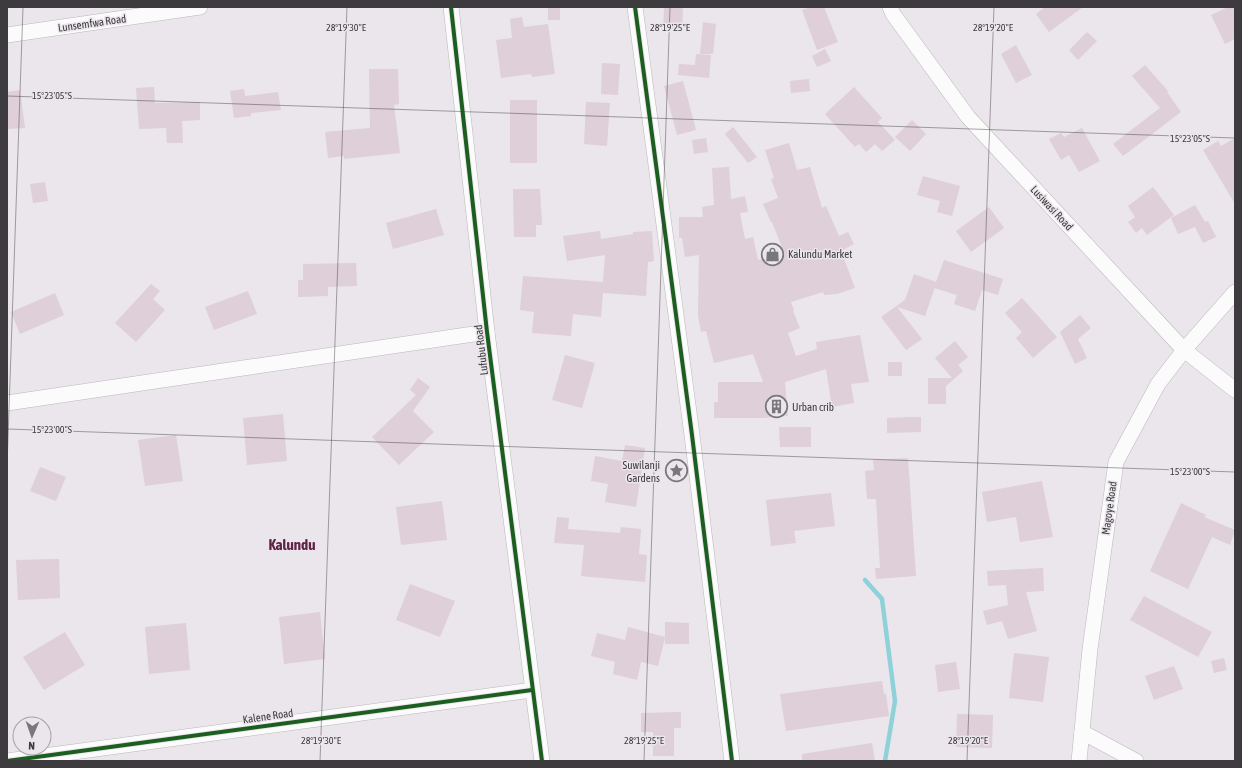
<svg xmlns="http://www.w3.org/2000/svg" width="1242" height="768" viewBox="0 0 1242 768" font-family="'Asap Condensed',sans-serif">
	<style>
		.lines { fill: none; stroke-linecap: round; stroke-linejoin: round }
		.stream { stroke: #8ed1d9; stroke-width: 4.5 }
		.building { fill: #decfd8 }
		.minor-casing { stroke: #bab7bb; stroke-width: 16 }
		.minor { stroke: #fcfbfc; stroke-width: 15 }
		.cycleway-casing { stroke: #ebe5ec; stroke-width: 6 }
		.cycleway { stroke: #1b5e20; stroke-width: 4 }
		.ticks { fill: none; stroke: #3d3b3e; stroke-width: 1; stroke-opacity: 0.45 }
		.labels { text-anchor: middle; dominant-baseline: central; stroke-width: 3; stroke-linejoin: round; paint-order: stroke }
		.street-label { font-size: 11px; fill: #3d3b3e; stroke: #ebe5ec }
		.poi-label { font-size: 11px; fill: #3d3b3e; stroke: #ebe5ec; text-anchor: start }
		.district-label { font-size: 15px; font-weight: bold; fill: #602348; stroke: #ebe5ec }
		.ticks-label { font-size: 10px; text-anchor: middle; fill: #3d3b3e; stroke: #ebe5ec; stroke-width: 3; stroke-linejoin: round; paint-order: stroke }
	</style>
	<rect width="100%" height="100%" fill="#eae6eb"/>
	<g class="lines">
		<!-- stream -->
		<path class="stream" d="M 865,580 L 882,599 L 895,701 L 885,761"/>
	</g>
	<!-- building -->
	<g class="building">
		<rect x="548" y="7" width="12" height="13"/>
		<path d="M 664,7 L 683,7 L 682,30 L 663,30 Z"/>
		<path d="M 811,7 L 824,7 L 838,42 L 817,50 L 802,10 Z"/>
		<path d="M 1045,7 L 1083,7 L 1049,32 L 1036,14 Z"/>
		<path d="M 1228,7 L 1235,7 L 1235,39 L 1225,44 L 1211,15 Z"/>
		<path d="M 522,17 L 524,27 L 548,24 L 555,74 L 532,77 L 531,74 L 501,78 L 496,40 L 512,38 L 510,19 Z"/>
		<path d="M 703,22 L 716,24 L 713,54 L 700,54 Z"/>
		<path d="M 1087,32 L 1097,41 L 1078,60 L 1069,50 Z"/>
		<path d="M 1016,45 L 1032,75 L 1016,83 L 1001,54 Z"/>
		<path d="M 825,49 L 831,61 L 817,67 L 812,56 Z"/>
		<path d="M 696,54 L 711,55 L 709,78 L 678,75 L 679,64 L 695,65 Z"/>
		<path d="M 602,63 L 620,64 L 618,95 L 601,94 Z"/>
		<path d="M 1145,65 L 1168,91 L 1167,92 L 1181,112 L 1123,156 L 1113,144 L 1160,108 L 1132,76 Z"/>
		<path d="M 369,69 L 398,69 L 399,104 L 394,105 L 400,153 L 344,159 L 344,156 L 328,158 L 325,132 L 370,128 Z"/>
		<path d="M 809,79 L 810,91 L 791,93 L 790,81 Z"/>
		<path d="M 683,81 L 696,130 L 677,135 L 664,86 Z"/>
		<path d="M 154,87 L 155,103 L 200,102 L 200,120 L 182,121 L 183,143 L 167,143 L 166,128 L 139,129 L 136,88 Z"/>
		<path d="M 854,87 L 882,118 L 878,122 L 895,140 L 882,151 L 875,144 L 866,152 L 859,144 L 855,147 L 825,114 Z"/>
		<path d="M 244,89 L 245,96 L 278,92 L 281,110 L 251,113 L 251,116 L 234,118 L 230,91 Z"/>
		<path d="M 20,90 L 25,128 L 7,129 L 7,92 Z"/>
		<rect x="510" y="100" width="27" height="63"/>
		<path d="M 586,102 L 610,103 L 607,146 L 584,144 Z"/>
		<path d="M 912,120 L 926,134 L 910,151 L 895,137 Z"/>
		<path d="M 733,127 L 757,157 L 748,163 L 725,134 Z"/>
		<path d="M 1082,128 L 1100,161 L 1079,172 L 1069,155 L 1061,160 L 1049,139 L 1061,133 L 1064,137 Z"/>
		<path d="M 706,138 L 708,152 L 694,154 L 692,140 Z"/>
		<path d="M 1235,138 L 1235,204 L 1203,150 L 1218,141 L 1221,146 Z"/>
		<path d="M 789,143 L 797,170 L 810,167 L 822,208 L 826,206 L 839,236 L 848,232 L 854,244 L 841,251 L 855,288 L 837,294 L 824,295 L 823,292 L 791,302 L 794,310 L 793,311 L 800,328 L 788,333 L 796,356 L 817,349 L 816,342 L 860,335 L 869,382 L 851,384 L 854,403 L 832,407 L 826,369 L 785,382 L 788,416 L 763,418 L 714,418 L 714,402 L 718,402 L 718,382 L 763,382 L 753,354 L 714,363 L 706,331 L 701,332 L 698,315 L 699,255 L 685,257 L 682,238 L 679,238 L 679,217 L 703,217 L 702,207 L 714,205 L 712,168 L 729,167 L 731,199 L 745,196 L 748,212 L 740,213 L 745,239 L 753,237 L 758,260 L 785,255 L 772,222 L 771,222 L 763,204 L 778,198 L 771,179 L 774,178 L 765,150 Z"/>
		<path d="M 923,176 L 960,186 L 952,216 L 937,212 L 940,201 L 917,195 Z"/>
		<path d="M 45,182 L 48,201 L 33,203 L 30,184 Z"/>
		<path d="M 1153,187 L 1174,215 L 1147,235 L 1142,228 L 1136,233 L 1128,222 L 1135,217 L 1128,206 Z"/>
		<path d="M 513,189 L 540,189 L 542,225 L 536,225 L 536,237 L 514,237 Z"/>
		<path d="M 1195,205 L 1205,222 L 1208,221 L 1216,237 L 1203,243 L 1195,227 L 1178,234 L 1171,218 Z"/>
		<path d="M 989,207 L 1004,228 L 971,252 L 956,231 Z"/>
		<path d="M 436,209 L 444,235 L 393,249 L 386,223 Z"/>
		<path d="M 600,231 L 601,239 L 633,234 L 633,232 L 652,231 L 654,261 L 648,262 L 646,296 L 603,293 L 601,317 L 573,314 L 571,336 L 532,333 L 534,312 L 520,310 L 523,276 L 603,282 L 605,255 L 567,261 L 563,236 Z"/>
		<path d="M 944,260 L 1003,279 L 998,295 L 982,290 L 975,311 L 954,304 L 957,295 L 934,288 L 936,284 L 925,316 L 897,307 L 922,339 L 906,350 L 881,317 L 905,300 L 914,274 L 936,282 Z"/>
		<path d="M 356,263 L 357,286 L 328,287 L 328,296 L 298,297 L 298,280 L 303,280 L 303,264 Z"/>
		<path d="M 151,284 L 160,291 L 153,299 L 165,310 L 136,342 L 115,323 Z"/>
		<path d="M 248,291 L 257,314 L 214,330 L 205,307 Z"/>
		<path d="M 55,293 L 64,315 L 20,334 L 11,312 Z"/>
		<path d="M 1022,298 L 1057,337 L 1033,358 L 1016,338 L 1022,332 L 1005,313 Z"/>
		<path d="M 1080,315 L 1091,328 L 1078,339 L 1087,358 L 1075,364 L 1060,332 Z"/>
		<path d="M 955,341 L 968,357 L 958,365 L 963,371 L 946,386 L 946,404 L 928,404 L 928,378 L 952,378 L 935,358 Z"/>
		<path d="M 565,355 L 595,363 L 582,408 L 552,400 Z"/>
		<rect x="888" y="362" width="14" height="14"/>
		<path d="M 418,378 L 430,387 L 413,411 L 434,432 L 399,465 L 372,437 L 416,395 L 410,390 Z"/>
		<path d="M 283,414 L 287,461 L 247,465 L 243,418 Z"/>
		<path d="M 909,417 L 921,417 L 921,432 L 887,433 L 887,418 Z"/>
		<path d="M 779,427 L 811,427 L 811,447 L 780,447 Z"/>
		<path d="M 176,435 L 183,481 L 145,486 L 138,440 Z"/>
		<path d="M 625,445 L 645,448 L 636,507 L 605,502 L 608,484 L 591,481 L 595,456 L 622,461 Z"/>
		<path d="M 908,458 L 916,576 L 876,579 L 875,568 L 880,568 L 876,499 L 867,499 L 865,471 L 874,470 L 873,460 Z"/>
		<path d="M 40,467 L 66,477 L 56,501 L 30,491 Z"/>
		<path d="M 1042,481 L 1053,537 L 1020,542 L 1016,517 L 987,522 L 982,492 Z"/>
		<path d="M 831,493 L 835,526 L 794,531 L 796,543 L 771,546 L 766,500 Z"/>
		<path d="M 442,501 L 447,540 L 401,545 L 396,507 Z"/>
		<path d="M 1181,503 L 1206,515 L 1204,517 L 1235,530 L 1230,545 L 1212,537 L 1188,589 L 1150,571 Z"/>
		<path d="M 557,517 L 569,518 L 568,529 L 620,533 L 621,527 L 641,529 L 639,554 L 647,555 L 645,582 L 581,576 L 584,545 L 554,543 Z"/>
		<path d="M 59,559 L 60,598 L 18,600 L 16,560 Z"/>
		<path d="M 1043,568 L 1044,591 L 1026,592 L 1037,631 L 1008,639 L 1002,621 L 987,625 L 983,611 L 1008,605 L 1006,585 L 988,586 L 987,571 Z"/>
		<path d="M 410,584 L 455,601 L 440,637 L 396,620 Z"/>
		<path d="M 1144,596 L 1212,632 L 1198,657 L 1130,620 Z"/>
		<path d="M 320,612 L 325,659 L 284,664 L 279,617 Z"/>
		<path d="M 665,622 L 689,623 L 689,644 L 665,644 L 665,638 L 658,666 L 641,662 L 637,680 L 613,674 L 615,662 L 591,656 L 597,633 L 625,640 L 628,627 L 665,637 Z"/>
		<path d="M 186,623 L 190,670 L 149,674 L 145,627 Z"/>
		<path d="M 65,632 L 85,665 L 44,690 L 23,657 Z"/>
		<path d="M 1014,653 L 1049,657 L 1043,702 L 1009,698 Z"/>
		<path d="M 1224,658 L 1227,670 L 1214,673 L 1211,661 Z"/>
		<path d="M 956,662 L 960,689 L 938,692 L 935,665 Z"/>
		<path d="M 1174,666 L 1183,689 L 1154,700 L 1145,676 Z"/>
		<path d="M 882,681 L 884,694 L 886,694 L 889,716 L 786,731 L 780,694 Z"/>
		<path d="M 681,712 L 681,728 L 674,728 L 674,756 L 653,756 L 653,732 L 641,732 L 641,713 Z"/>
		<path d="M 957,714 L 993,715 L 992,748 L 956,747 Z"/>
		<path d="M 872,743 L 875,761 L 802,761 L 802,754 Z"/>
	</g>
	<g class="lines">
		<defs>
			<g id="minor">
				<path d="M 451,7 L 487,332 L 542,761"/>
				<path d="M 635,7 L 692,435 L 732,761"/>
				<path d="M 890,7 L 893,14 L 968,117 L 1184,350 L 1235,390"/>
				<path d="M 7,35 L 200,7"/>
				<path d="M 7,403 L 487,332"/>
				<path d="M 1082,732 L 1136,761"/>
				<path d="M 7,761 L 532,690"/>
				<path d="M 1079,761 L 1090,649 L 1116,462 L 1158,384 L 1184,350 L 1235,292"/>
			</g>
		</defs>
		<!-- minor casing -->
		<use href="#minor" class="minor-casing"/>
		<!-- minor -->
		<use href="#minor" class="minor"/>
		<defs>
			<g id="cycleway">
				<path d="M 451,7 L 487,332 L 542,761"/>
				<path d="M 635,7 L 692,435 L 732,761"/>
				<path d="M 7,761 L 532,690"/>
			</g>
		</defs>
		<!-- cycleway casing -->
		<use href="#cycleway" class="cycleway-casing"/>
		<!-- cycleway -->
		<use href="#cycleway" class="cycleway"/>
	</g>
	<!-- ticks -->
	<path class="ticks" d="M 7,96 L 1235,138M 7,429 L 1235,472M 7,466 L 23,7M 320,761 L 347,7M 644,761 L 670,7M 967,761 L 994,7"/>
	<!-- icons -->
	<defs>
		<symbol id="shop-ring" viewBox="-11 -11 22 22"><circle r="9.5" fill="#ebe5ec" stroke="#7a777b" stroke-width="1.5"/><path d="M-5-2.5h2.3a2.7 3.5 0 0 1 5.4 0H5L5.5 6h-11ZM-1.5-2.5h3a1.5 2.3 0 0 0-3 0Z" fill="#7a777b"/></symbol>
		<symbol id="building-ring" viewBox="-11 -11 22 22"><circle r="9.5" fill="#ebe5ec" stroke="#7a777b" stroke-width="1.5"/><path d="M-4-6H4V6H1V3H-1V6H-4ZM-2.5-4.3h1.7v1.8h-1.7ZM.8-4.3h1.7v1.8H.8ZM-2.5-1h1.7V.8h-1.7ZM.8-1h1.7V.8H.8Z" fill="#7a777b"/></symbol>
		<symbol id="sight-ring" viewBox="-11 -11 22 22"><circle r="9.5" fill="#ebe5ec" stroke="#7a777b" stroke-width="1.5"/><path d="M0-6L1.8-2.2L6-1.7L2.9 1.2L3.7 5.4L0 3.3L-3.7 5.4L-2.9 1.2L-6-1.7L-1.8-2.2Z" fill="#7a777b"/></symbol>
	</defs>
	<g fill-rule="evenodd">
		<use href="#shop-ring" x="760" y="242" width="25" height="25"/>
		<use href="#building-ring" x="764" y="394" width="25" height="25"/>
		<use href="#sight-ring" x="664" y="458" width="25" height="25"/>
	</g>
	<g class="labels">
		<!-- street labels -->
		<g class="street-label">
			<text transform="translate(92 23) rotate(-8)">Lunsemfwa Road</text>
			<text transform="translate(1052 208) rotate(47)">Lusiwasi Road</text>
			<text transform="translate(481 350) rotate(-97)">Lufubu Road</text>
			<text transform="translate(1109 508) rotate(-82)">Magoye Road</text>
			<text transform="translate(268 716) rotate(-8)">Kalene Road</text>
		</g>
		<!-- poi labels -->
		<g class="poi-label">
			<text x="788" y="254">Kalundu Market</text>
			<text x="792" y="407">Urban crib</text>
			<text x="660" y="465" text-anchor="end">Suwilanji<tspan x="660" dy="13">Gardens</tspan></text>
		</g>
		<!-- district labels -->
		<g class="district-label">
			<text x="292" y="544">Kalundu</text>
		</g>
	</g>
	<g class="ticks-label">
		<text x="346" y="31">28°19'30"E</text>
		<text x="670" y="31">28°19'25"E</text>
		<text x="993" y="31">28°19'20"E</text>
		<text x="52" y="99">15°23'05"S</text>
		<text x="1190" y="142">15°23'05"S</text>
		<text x="52" y="433">15°23'00"S</text>
		<text x="1190" y="475">15°23'00"S</text>
		<text x="321" y="744">28°19'30"E</text>
		<text x="644" y="744">28°19'25"E</text>
		<text x="968" y="744">28°19'20"E</text>
	</g>
	<!-- border -->
	<rect width="1242" height="768" fill="none" stroke="#3d3b3e" stroke-width="16"/>
	<!-- north arrow -->
	<g transform="translate(32 736) rotate(182)"><circle r="19" fill="#ebe5ec" stroke="#a5a1a6"/>
	<path d="M0-3L7 15L0 10L-7 15Z" fill="#7a777b"/>
	<text y="-6" font-size="11" font-weight="bold" text-anchor="middle" fill="#3d3b3e">N</text>
	</g>
</svg>
